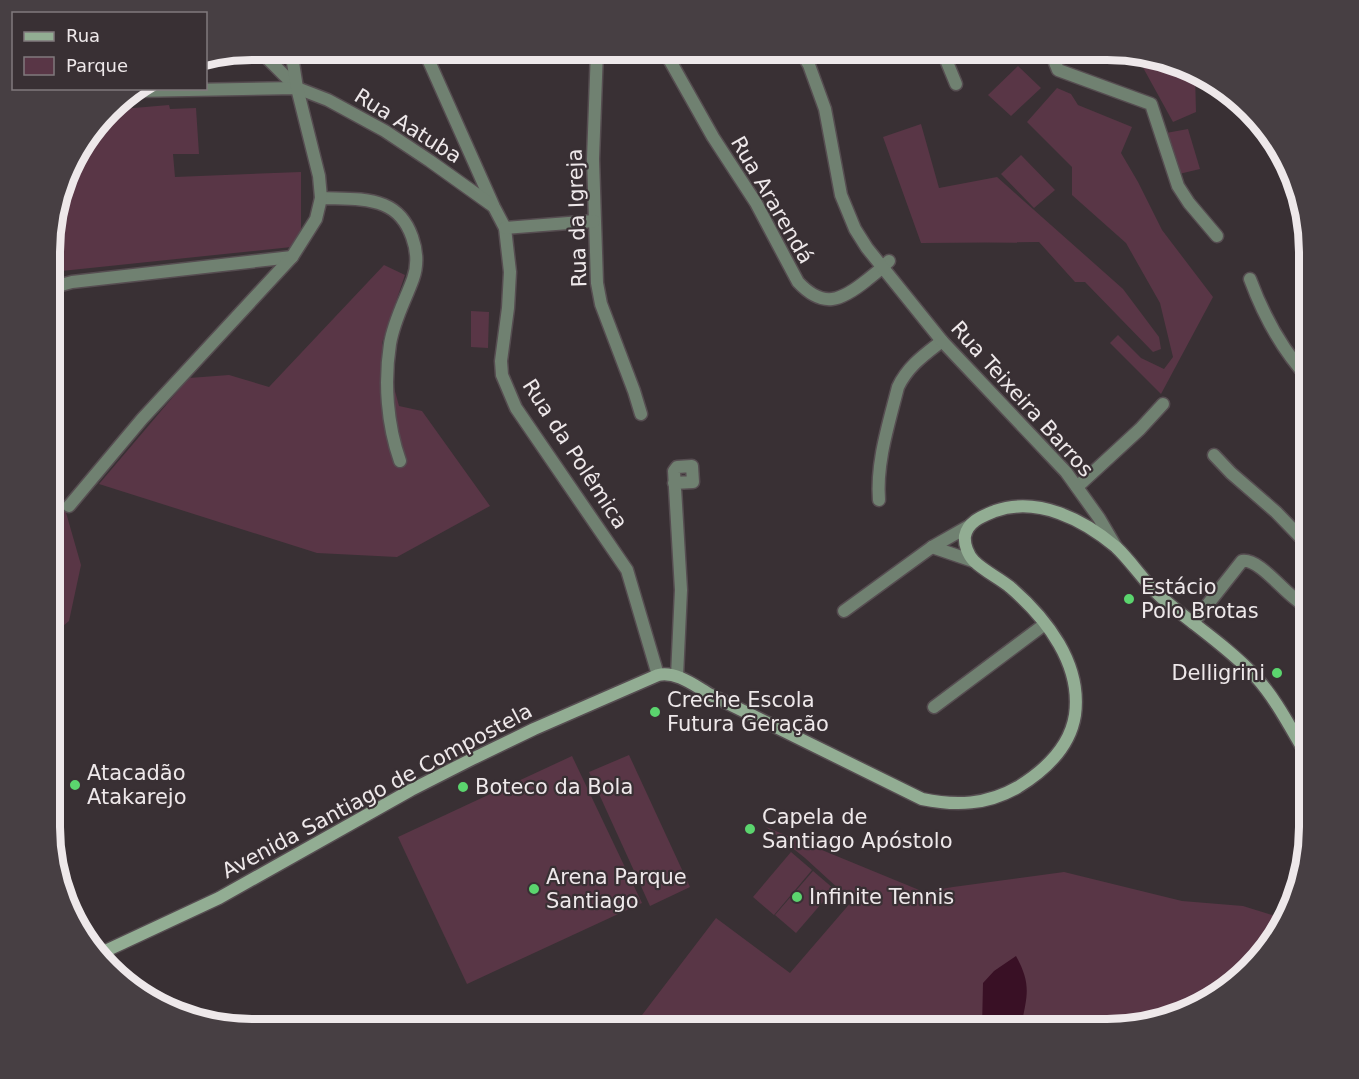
<svg xmlns="http://www.w3.org/2000/svg" width="1359" height="1079" viewBox="0 0 1359 1079" font-family="'DejaVu Sans',sans-serif">
	<style>
		.green { fill: #593646 }
		.water { fill: #391025 }
		.lines { fill: none; stroke-linecap: round; stroke-linejoin: round }
		.minor-casing { stroke: #564d51; stroke-width: 15 }
		.tertiary-casing { stroke: #564d51; stroke-width: 15 }
		.secondary-casing { stroke: #564d51; stroke-width: 15 }
		.minor { stroke: #708171; stroke-width: 12 }
		.tertiary { stroke: #708171; stroke-width: 12 }
		.secondary { stroke: #92ad93; stroke-width: 12 }
		.poi-dot { fill: #5bd56e; stroke: #393034; stroke-width: 2 }
		.labels { text-anchor: middle; dominant-baseline: central; stroke-width: 4.5; stroke-linejoin: round; paint-order: stroke }
		.street-label { font-size: 21px; fill: #eee8ea; stroke: #393034 }
		.poi-label { font-size: 21px; fill: #eee8ea; stroke: #393034; text-anchor: start }
		.rim { fill: none; stroke: #eee8ea; stroke-width: 8 }
	</style>
	<rect width="100%" height="100%" fill="#393034"/>
	<!-- green -->
	<g class="green">
		<path d="M 1135,53 L 1184,65 L 1197,73 L 1195,74 L 1196,112 L 1173,122 Z"/>
		<path d="M 1018,66 L 1041,88 L 1011,116 L 988,95 Z"/>
		<path d="M 1057,88 L 1071,94 L 1078,105 L 1132,127 L 1121,153 L 1138,182 L 1162,230 L 1213,297 L 1161,394 L 1110,343 L 1118,335 L 1141,358 L 1164,369 L 1173,357 L 1160,303 L 1126,243 L 1072,195 L 1072,167 L 1027,122 Z"/>
		<path d="M 169,105 L 170,109 L 196,108 L 199,154 L 173,154 L 175,177 L 301,172 L 301,246 L 52,272 L 51,225 L 76,151 L 110,110 Z"/>
		<path d="M 921,124 L 939,188 L 997,177 L 1123,289 L 1159,337 L 1161,349 L 1153,352 L 1085,282 L 1075,282 L 1039,242 L 921,243 L 883,137 Z"/>
		<path d="M 1188,129 L 1200,169 L 1179,174 L 1166,133 Z"/>
		<path d="M 1021,155 L 1055,190 L 1034,208 L 1001,174 Z"/>
		<path d="M 384,265 L 405,275 L 382,343 L 399,406 L 422,411 L 490,506 L 397,557 L 317,553 L 99,484 L 189,378 L 229,375 L 269,387 Z"/>
		<path d="M 471,311 L 489,312 L 488,348 L 471,347 Z"/>
		<path d="M 51,477 L 57,481 L 81,565 L 69,621 L 50,637 Z"/>
		<path d="M 629,755 L 690,887 L 650,906 L 589,772 Z"/>
		<path d="M 572,756 L 642,903 L 467,984 L 398,837 Z"/>
		<path d="M 766,827 L 924,892 L 953,887 L 1064,872 L 1182,901 L 1243,906 L 1285,919 L 1259,961 L 1185,1014 L 1107,1029 L 604,1029 L 639,1019 L 716,918 L 790,973 L 852,901 L 805,858 Z"/>
		<path d="M 791,852 L 812,870 L 774,915 L 753,897 Z"/>
		<path d="M 813,871 L 834,889 L 796,933 L 775,915 Z"/>
	</g>
	<!-- water -->
	<path class="water" d="M 1016,956 C 1032,985 1027,996 1021,1027 L 1018,1029 L 982,1029 L 983,983 L 994,971 Z"/>
	<g class="lines">
		<defs>
			<g id="minor">
				<path d="M 259,50 L 297,88"/>
				<path d="M 424,50 L 494,207 L 505,228 L 510,272 L 508,308 L 501,361 L 502,375 L 516,408 L 627,570 L 658,675"/>
				<path d="M 597,50 L 593,159 L 597,283 L 601,304 L 634,391 L 641,414"/>
				<path d="M 664,50 L 713,137 L 756,203 L 798,282 C 823,309 841,301 867,280 C 875,274 882,268 889,261"/>
				<path d="M 942,50 L 956,84"/>
				<path d="M 1050,50 L 1058,70 L 1151,104 L 1178,186 L 1189,203 L 1217,236"/>
				<path d="M 133,91 L 297,88 L 328,100 L 385,131 L 430,161 L 493,206"/>
				<path d="M 321,198 C 341,199 365,197 384,205 C 411,216 422,254 413,279 C 405,301 394,320 390,344 C 384,382 387,424 400,461"/>
				<path d="M 505,228 L 594,221"/>
				<path d="M 1250,279 C 1264,317 1282,350 1309,379"/>
				<path d="M 51,293 L 61,285 L 72,282 L 292,257"/>
				<path d="M 1214,455 L 1231,473 L 1276,512 L 1309,546"/>
				<path d="M 674,483 L 693,482 L 692,466 L 677,467 L 674,471 L 681,590 L 677,676"/>
				<path d="M 1077,487 L 1140,429 L 1163,404"/>
				<path d="M 879,500 C 876,462 889,423 898,387 C 908,366 924,355 942,341"/>
				<path d="M 69,506 L 142,419 L 292,257 L 316,219 L 321,198 L 319,176 L 297,88 L 291,50"/>
				<path d="M 932,547 L 973,561"/>
				<path d="M 844,611 L 932,547 L 969,526"/>
				<path d="M 1193,623 L 1242,561 C 1261,558 1287,598 1306,606 L 1309,605"/>
				<path d="M 934,707 L 1045,624"/>
			</g>
			<path id="tertiary" d="M 800,50 L 809,65 L 825,109 L 841,195 L 855,229 L 867,248 L 942,341 L 1066,472 L 1099,518 L 1116,547"/>
			<path id="secondary" d="M 99,954 L 219,898 L 411,790 L 472,759 L 534,729 L 658,675 C 677,671 695,686 711,695 L 922,799 C 956,806 987,805 1018,787 C 1044,771 1070,747 1075,715 C 1082,664 1047,619 1010,587 C 999,578 984,571 974,561 C 968,555 964,544 965,536 C 968,521 983,516 995,511 C 1038,496 1084,520 1116,547 C 1132,562 1144,582 1161,597 C 1192,624 1227,646 1255,676 C 1277,700 1292,731 1309,759"/>
		</defs>
		<!-- minor casing -->
		<use href="#minor" class="minor-casing"/>
		<!-- tertiary casing -->
		<use href="#tertiary" class="tertiary-casing"/>
		<!-- secondary casing -->
		<use href="#secondary" class="secondary-casing"/>
		<!-- minor -->
		<use href="#minor" class="minor"/>
		<!-- tertiary -->
		<use href="#tertiary" class="tertiary"/>
		<!-- secondary -->
		<use href="#secondary" class="secondary"/>
	</g>
	<!-- markers -->
	<g class="poi-dot">
		<circle cx="1129" cy="599" r="6"/>
		<circle cx="1277" cy="673" r="6"/>
		<circle cx="655" cy="712" r="6"/>
		<circle cx="75" cy="785" r="6"/>
		<circle cx="463" cy="787" r="6"/>
		<circle cx="750" cy="829" r="6"/>
		<circle cx="534" cy="889" r="6"/>
		<circle cx="797" cy="897" r="6"/>
	</g>
	<g class="labels">
		<!-- street labels -->
		<g class="street-label">
			<text transform="translate(408 126) rotate(32)">Rua Aatuba</text>
			<text transform="translate(772 200) rotate(60)">Rua Ararendá</text>
			<text transform="translate(577 218) rotate(-92)">Rua da Igreja</text>
			<text transform="translate(1022 399) rotate(48)">Rua Teixeira Barros</text>
			<text transform="translate(575 454) rotate(57)">Rua da Polêmica</text>
			<text transform="translate(377 791) rotate(-28)">Avenida Santiago de Compostela</text>
		</g>
		<!-- poi labels -->
		<g class="poi-label">
			<text x="1141" y="587">Estácio<tspan x="1141" dy="24">Polo Brotas</tspan></text>
			<text x="1265" y="673" text-anchor="end">Delligrini</text>
			<text x="667" y="700">Creche Escola<tspan x="667" dy="24">Futura Geração</tspan></text>
			<text x="87" y="773">Atacadão<tspan x="87" dy="24">Atakarejo</tspan></text>
			<text x="475" y="787">Boteco da Bola</text>
			<text x="762" y="817">Capela de<tspan x="762" dy="24">Santiago Apóstolo</tspan></text>
			<text x="546" y="877">Arena Parque<tspan x="546" dy="24">Santiago</tspan></text>
			<text x="809" y="897">Infinite Tennis</text>
		</g>
	</g>
	<!-- crop -->
	<path d="M0 0H1359V1079H0ZM252 60H1107A192 192 0 0 1 1299 252V827A192 192 0 0 1 1107 1019H252A192 192 0 0 1 60 827V252A192 192 0 0 1 252 60Z" fill="#473f43" fill-rule="evenodd"/>
	<path class="rim" d="M252 60H1107A192 192 0 0 1 1299 252V827A192 192 0 0 1 1107 1019H252A192 192 0 0 1 60 827V252A192 192 0 0 1 252 60Z"/>
	<!-- legend -->
	<rect x="12" y="12" width="195" height="78" fill="#393034" stroke="#817a7d" stroke-width="1.5"/>
	<rect x="24" y="32" width="30" height="9" fill="#92ad93" stroke="#817a7d" stroke-width="1.5"/>
	<text x="66" y="42" font-size="18" fill="#eee8ea">Rua</text>
	<rect x="24" y="57" width="30" height="18" fill="#593646" stroke="#817a7d" stroke-width="1.5"/>
	<text x="66" y="72" font-size="18" fill="#eee8ea">Parque</text>
</svg>
